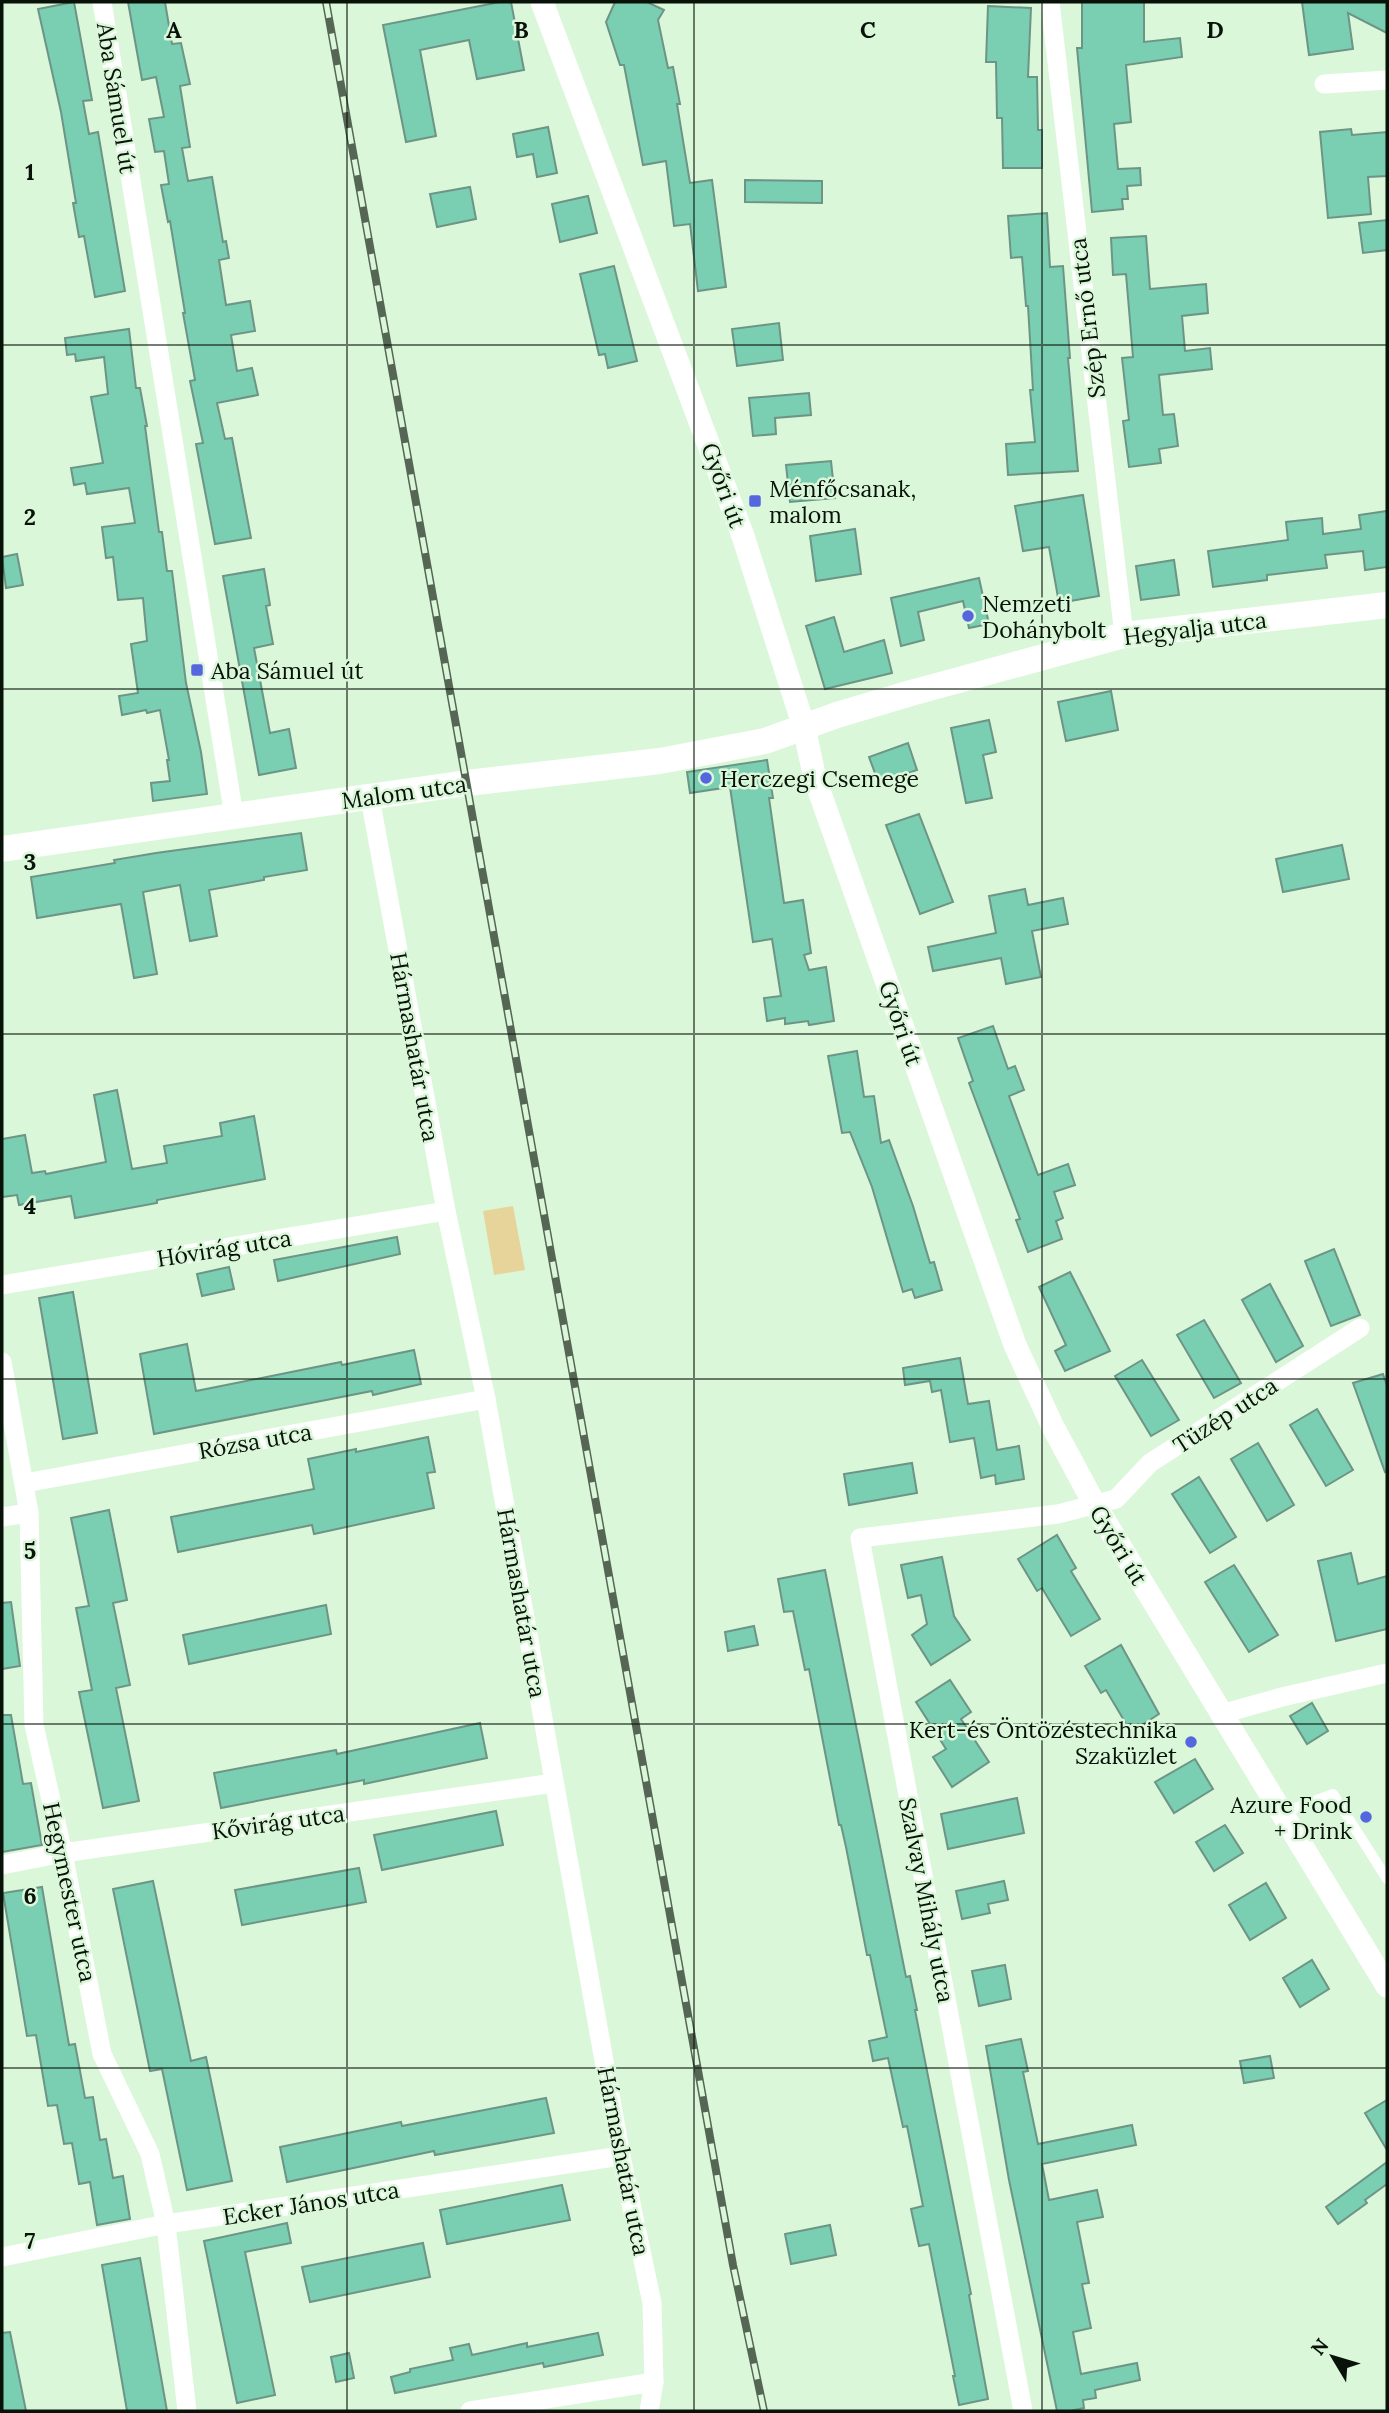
<svg xmlns="http://www.w3.org/2000/svg" width="1389" height="2413" viewBox="0 0 1389 2413" font-family="Lora,serif">
	<style>
		.green { fill: #e7d49b }
		.building { fill: #7aceb1; stroke: #6d9586; stroke-width: 2 }
		.lines { fill: none; stroke-linecap: round; stroke-linejoin: round }
		.service { stroke: #fff; stroke-width: 10 }
		.minor { stroke: #fff; stroke-width: 19 }
		.tertiary { stroke: #fff; stroke-width: 23 }
		.secondary { stroke: #fff; stroke-width: 26 }
		.rail-casing { stroke: #566655; stroke-width: 8 }
		.rail { stroke: #dbf7d9; stroke-width: 5; stroke-dasharray: 16; stroke-linecap: butt }
		.grid { fill: none; stroke: #091209; stroke-width: 2; stroke-opacity: 0.55 }
		.poi-dot { fill: #5567de; stroke: #dbf7d9; stroke-width: 2.5 }
		.labels { text-anchor: middle; dominant-baseline: central; stroke-width: 5; stroke-linejoin: round; paint-order: stroke }
		.street-label { font-size: 23px; fill: #091209; stroke: #dbf7d9 }
		.poi-label { font-size: 23px; fill: #091209; stroke: #dbf7d9; text-anchor: start }
		.grid-label { font-size: 23px; text-anchor: middle; font-weight: bold; fill: #091209; stroke: #dbf7d9; stroke-width: 5; stroke-linejoin: round; paint-order: stroke }
	</style>
	<rect width="100%" height="100%" fill="#dbf7d9"/>
	<!-- green -->
	<path class="green" d="M 513,1206 L 525,1270 L 494,1275 L 483,1211 Z"/>
	<!-- building -->
	<g class="building">
		<path d="M 74,2 L 92,100 L 83,101 L 89,134 L 98,132 L 125,291 L 95,297 L 84,236 L 79,237 L 73,203 L 76,203 L 61,112 L 38,9 Z"/>
		<path d="M 128,2 L 165,2 L 172,44 L 181,43 L 190,84 L 180,86 L 190,147 L 182,148 L 188,181 L 212,177 L 223,242 L 226,241 L 229,258 L 219,260 L 226,305 L 250,301 L 255,331 L 231,335 L 237,371 L 252,368 L 258,395 L 217,403 L 225,439 L 232,438 L 251,538 L 215,544 L 196,444 L 203,443 L 190,381 L 195,380 L 183,313 L 185,313 L 170,221 L 168,222 L 161,185 L 169,184 L 164,151 L 155,152 L 149,119 L 164,117 L 156,77 L 142,80 Z"/>
		<path d="M 500,2 L 511,2 L 524,70 L 477,79 L 469,40 L 420,50 L 436,136 L 406,142 L 383,25 Z"/>
		<path d="M 615,2 L 647,2 L 664,10 L 658,20 L 668,68 L 673,67 L 680,104 L 677,104 L 690,183 L 712,180 L 726,287 L 698,291 L 690,224 L 674,226 L 666,161 L 643,165 L 624,65 L 620,65 L 606,22 Z"/>
		<path d="M 1082,2 L 1144,2 L 1144,42 L 1180,38 L 1182,57 L 1126,65 L 1131,122 L 1114,124 L 1118,169 L 1140,168 L 1141,185 L 1127,186 L 1128,199 L 1122,199 L 1123,209 L 1092,212 L 1077,48 L 1082,48 Z"/>
		<path d="M 1302,2 L 1387,2 L 1387,33 L 1348,13 L 1353,49 L 1309,55 Z"/>
		<path d="M 988,6 L 1031,8 L 1028,77 L 1037,77 L 1038,130 L 1042,130 L 1042,168 L 1003,168 L 1002,118 L 997,118 L 996,62 L 986,62 Z"/>
		<path d="M 548,127 L 557,173 L 537,177 L 533,154 L 517,157 L 513,134 Z"/>
		<path d="M 1351,129 L 1352,135 L 1387,132 L 1387,176 L 1368,177 L 1371,214 L 1328,218 L 1320,132 Z"/>
		<path d="M 745,180 L 822,181 L 822,203 L 745,202 Z"/>
		<path d="M 470,187 L 476,219 L 437,227 L 430,194 Z"/>
		<path d="M 588,196 L 597,233 L 560,242 L 552,204 Z"/>
		<path d="M 1047,213 L 1050,267 L 1063,266 L 1070,358 L 1068,358 L 1078,471 L 1008,475 L 1006,444 L 1035,442 L 1030,390 L 1033,390 L 1028,306 L 1026,306 L 1022,257 L 1011,258 L 1008,216 Z"/>
		<path d="M 1387,220 L 1387,250 L 1363,253 L 1359,223 Z"/>
		<path d="M 1146,236 L 1150,289 L 1206,284 L 1208,313 L 1182,316 L 1185,351 L 1210,348 L 1212,369 L 1159,375 L 1163,415 L 1174,414 L 1178,446 L 1159,449 L 1161,463 L 1129,467 L 1123,421 L 1129,420 L 1122,358 L 1133,357 L 1126,274 L 1113,275 L 1111,238 Z"/>
		<path d="M 614,266 L 637,361 L 608,368 L 605,354 L 599,355 L 580,274 Z"/>
		<path d="M 779,323 L 783,360 L 737,366 L 732,329 Z"/>
		<path d="M 129,329 L 136,388 L 140,388 L 147,426 L 145,426 L 159,532 L 162,532 L 167,571 L 172,571 L 186,683 L 201,752 L 207,794 L 153,801 L 151,783 L 170,781 L 167,760 L 169,760 L 160,710 L 147,713 L 146,710 L 122,715 L 119,696 L 138,693 L 131,644 L 147,641 L 143,598 L 118,600 L 113,557 L 106,558 L 102,527 L 135,523 L 129,488 L 87,494 L 85,483 L 74,485 L 71,468 L 103,463 L 91,397 L 108,394 L 104,357 L 76,361 L 75,354 L 67,355 L 65,338 Z"/>
		<path d="M 809,393 L 811,415 L 775,418 L 776,434 L 753,436 L 749,398 Z"/>
		<path d="M 831,461 L 835,498 L 790,502 L 786,465 Z"/>
		<path d="M 1083,495 L 1099,596 L 1059,603 L 1049,547 L 1023,551 L 1015,506 Z"/>
		<path d="M 1387,511 L 1387,567 L 1365,570 L 1363,551 L 1325,555 L 1327,568 L 1267,575 L 1267,580 L 1213,587 L 1208,551 L 1288,540 L 1286,522 L 1322,518 L 1323,534 L 1361,529 L 1359,515 Z"/>
		<path d="M 855,529 L 861,574 L 816,581 L 810,536 Z"/>
		<path d="M 17,554 L 23,585 L 6,588 L 2,557 Z"/>
		<path d="M 1174,560 L 1179,595 L 1141,600 L 1136,566 Z"/>
		<path d="M 264,569 L 270,605 L 266,606 L 273,644 L 254,648 L 270,733 L 289,729 L 296,768 L 259,775 L 223,576 Z"/>
		<path d="M 979,578 L 989,624 L 969,628 L 963,601 L 918,612 L 924,640 L 901,646 L 891,598 Z"/>
		<path d="M 834,617 L 844,652 L 884,640 L 892,673 L 825,689 L 806,626 Z"/>
		<path d="M 1111,691 L 1118,730 L 1066,741 L 1058,702 Z"/>
		<path d="M 989,720 L 996,752 L 983,755 L 992,798 L 966,803 L 951,728 Z"/>
		<path d="M 908,743 L 917,770 L 879,784 L 869,757 Z"/>
		<path d="M 767,760 L 773,798 L 769,798 L 784,903 L 803,900 L 811,953 L 804,955 L 809,970 L 826,967 L 834,1021 L 809,1025 L 808,1021 L 785,1024 L 785,1018 L 767,1021 L 764,998 L 781,996 L 772,939 L 753,942 L 730,787 L 690,793 L 687,772 Z"/>
		<path d="M 919,814 L 953,902 L 920,914 L 886,825 Z"/>
		<path d="M 301,833 L 307,870 L 264,877 L 264,880 L 209,890 L 217,936 L 190,941 L 180,885 L 143,892 L 157,974 L 134,978 L 121,904 L 37,918 L 31,877 L 115,863 L 114,860 L 156,853 Z"/>
		<path d="M 1342,845 L 1349,879 L 1283,892 L 1276,859 Z"/>
		<path d="M 1025,889 L 1028,905 L 1063,898 L 1068,924 L 1032,931 L 1041,977 L 1006,984 L 1001,958 L 933,971 L 928,947 L 996,933 L 989,896 Z"/>
		<path d="M 993,1026 L 1008,1069 L 1015,1066 L 1024,1090 L 1009,1096 L 1038,1175 L 1068,1164 L 1075,1185 L 1054,1192 L 1063,1218 L 1056,1221 L 1062,1239 L 1028,1252 L 1016,1220 L 1020,1219 L 969,1083 L 973,1081 L 958,1038 Z"/>
		<path d="M 857,1051 L 864,1097 L 874,1096 L 881,1143 L 889,1140 L 913,1206 L 930,1263 L 934,1262 L 942,1290 L 915,1298 L 912,1289 L 903,1292 L 872,1187 L 850,1132 L 842,1133 L 828,1056 Z"/>
		<path d="M 117,1090 L 132,1169 L 167,1163 L 164,1146 L 222,1136 L 220,1123 L 254,1116 L 265,1179 L 157,1200 L 157,1203 L 75,1218 L 71,1196 L 19,1205 L 17,1195 L 2,1197 L 2,1139 L 25,1135 L 32,1173 L 45,1171 L 46,1174 L 106,1162 L 94,1095 Z"/>
		<path d="M 397,1237 L 400,1254 L 278,1281 L 274,1260 Z"/>
		<path d="M 1334,1249 L 1360,1315 L 1331,1326 L 1305,1261 Z"/>
		<path d="M 229,1267 L 234,1289 L 202,1296 L 197,1274 Z"/>
		<path d="M 1070,1272 L 1110,1351 L 1065,1371 L 1055,1351 L 1066,1345 L 1039,1287 Z"/>
		<path d="M 1270,1284 L 1303,1346 L 1276,1362 L 1242,1300 Z"/>
		<path d="M 73,1292 L 97,1433 L 63,1439 L 39,1298 Z"/>
		<path d="M 1204,1320 L 1241,1383 L 1214,1398 L 1177,1335 Z"/>
		<path d="M 187,1344 L 196,1391 L 341,1362 L 342,1365 L 414,1350 L 421,1384 L 373,1395 L 372,1391 L 154,1434 L 140,1354 Z"/>
		<path d="M 960,1358 L 968,1404 L 989,1401 L 997,1450 L 1019,1446 L 1024,1479 L 996,1484 L 995,1475 L 981,1478 L 974,1438 L 950,1442 L 941,1390 L 932,1392 L 930,1381 L 905,1385 L 903,1368 Z"/>
		<path d="M 1142,1360 L 1179,1420 L 1151,1436 L 1115,1376 Z"/>
		<path d="M 1383,1374 L 1387,1386 L 1387,1471 L 1385,1472 L 1353,1383 Z"/>
		<path d="M 1317,1409 L 1353,1470 L 1326,1486 L 1290,1425 Z"/>
		<path d="M 428,1437 L 435,1472 L 427,1473 L 434,1508 L 314,1534 L 312,1525 L 178,1552 L 171,1517 L 314,1489 L 308,1459 L 356,1449 L 356,1452 Z"/>
		<path d="M 1258,1443 L 1294,1505 L 1267,1521 L 1231,1459 Z"/>
		<path d="M 912,1463 L 917,1493 L 849,1505 L 844,1474 Z"/>
		<path d="M 1199,1477 L 1236,1537 L 1210,1553 L 1172,1494 Z"/>
		<path d="M 109,1510 L 127,1600 L 113,1603 L 130,1685 L 116,1688 L 139,1801 L 103,1808 L 79,1692 L 92,1690 L 76,1608 L 89,1606 L 71,1518 Z"/>
		<path d="M 1057,1535 L 1076,1568 L 1071,1571 L 1100,1619 L 1071,1636 L 1042,1588 L 1037,1591 L 1018,1559 Z"/>
		<path d="M 1351,1553 L 1358,1584 L 1387,1576 L 1387,1629 L 1336,1641 L 1318,1561 Z"/>
		<path d="M 942,1557 L 954,1616 L 970,1640 L 931,1665 L 912,1635 L 927,1624 L 921,1595 L 908,1598 L 901,1565 Z"/>
		<path d="M 1234,1565 L 1278,1635 L 1249,1652 L 1205,1582 Z"/>
		<path d="M 825,1570 L 906,1977 L 910,1976 L 917,2010 L 915,2010 L 971,2294 L 969,2295 L 988,2399 L 959,2405 L 953,2376 L 955,2376 L 929,2244 L 919,2246 L 911,2209 L 923,2206 L 907,2126 L 903,2127 L 888,2058 L 873,2061 L 869,2041 L 887,2037 L 870,1955 L 867,1955 L 846,1847 L 841,1825 L 839,1825 L 809,1669 L 805,1670 L 793,1611 L 784,1612 L 778,1579 Z"/>
		<path d="M 11,1602 L 20,1666 L 2,1669 L 2,1603 Z"/>
		<path d="M 326,1605 L 331,1634 L 189,1664 L 183,1635 Z"/>
		<path d="M 754,1626 L 758,1645 L 728,1651 L 725,1632 Z"/>
		<path d="M 1121,1645 L 1159,1714 L 1131,1732 L 1106,1690 L 1101,1693 L 1085,1666 Z"/>
		<path d="M 950,1680 L 971,1712 L 961,1719 L 989,1762 L 952,1787 L 933,1757 L 946,1749 L 916,1702 Z"/>
		<path d="M 1312,1703 L 1328,1731 L 1307,1744 L 1290,1716 Z"/>
		<path d="M 2,1715 L 11,1715 L 23,1784 L 31,1783 L 42,1845 L 2,1852 Z"/>
		<path d="M 480,1723 L 487,1758 L 364,1784 L 364,1780 L 221,1808 L 214,1773 L 336,1750 L 337,1754 Z"/>
		<path d="M 1195,1759 L 1213,1789 L 1174,1813 L 1155,1782 Z"/>
		<path d="M 1017,1798 L 1024,1833 L 948,1849 L 941,1814 Z"/>
		<path d="M 496,1811 L 503,1845 L 382,1870 L 374,1835 Z"/>
		<path d="M 1225,1825 L 1243,1853 L 1214,1871 L 1196,1842 Z"/>
		<path d="M 359,1868 L 366,1902 L 242,1925 L 235,1890 Z"/>
		<path d="M 153,1881 L 191,2061 L 206,2057 L 232,2181 L 187,2190 L 162,2069 L 150,2071 L 113,1889 Z"/>
		<path d="M 1004,1881 L 1008,1900 L 988,1904 L 990,1913 L 962,1919 L 956,1891 Z"/>
		<path d="M 1266,1883 L 1286,1918 L 1250,1940 L 1229,1905 Z"/>
		<path d="M 42,1887 L 69,2045 L 75,2044 L 85,2098 L 93,2097 L 100,2140 L 106,2139 L 113,2178 L 123,2176 L 130,2219 L 97,2225 L 90,2182 L 79,2184 L 72,2143 L 64,2144 L 57,2105 L 48,2106 L 36,2035 L 27,2036 L 3,1893 Z"/>
		<path d="M 1312,1960 L 1329,1989 L 1300,2007 L 1283,1978 Z"/>
		<path d="M 1005,1965 L 1011,1999 L 979,2006 L 972,1971 Z"/>
		<path d="M 1021,2039 L 1028,2071 L 1023,2072 L 1038,2144 L 1132,2125 L 1136,2145 L 1042,2164 L 1049,2200 L 1097,2190 L 1103,2217 L 1077,2222 L 1089,2283 L 1082,2284 L 1091,2328 L 1073,2332 L 1081,2374 L 1137,2363 L 1140,2380 L 1095,2390 L 1096,2398 L 1083,2400 L 1084,2408 L 1070,2411 L 1057,2411 L 1009,2180 L 986,2046 Z"/>
		<path d="M 1270,2056 L 1274,2078 L 1244,2083 L 1240,2061 Z"/>
		<path d="M 546,2098 L 554,2133 L 435,2155 L 434,2151 L 287,2182 L 280,2147 L 401,2122 L 402,2126 Z"/>
		<path d="M 1387,2100 L 1387,2150 L 1365,2113 Z"/>
		<path d="M 1387,2162 L 1387,2184 L 1365,2200 L 1367,2203 L 1338,2224 L 1326,2207 Z"/>
		<path d="M 562,2185 L 570,2220 L 447,2244 L 440,2210 Z"/>
		<path d="M 287,2223 L 291,2243 L 245,2252 L 275,2395 L 237,2403 L 204,2241 Z"/>
		<path d="M 830,2225 L 836,2255 L 791,2264 L 785,2234 Z"/>
		<path d="M 423,2243 L 430,2277 L 310,2302 L 302,2267 Z"/>
		<path d="M 140,2258 L 167,2411 L 127,2411 L 102,2265 Z"/>
		<path d="M 10,2332 L 26,2411 L 2,2411 L 2,2333 Z"/>
		<path d="M 598,2333 L 603,2355 L 544,2367 L 543,2363 L 395,2393 L 391,2377 L 410,2372 L 410,2369 L 453,2360 L 450,2348 L 469,2344 L 472,2355 L 527,2343 L 527,2347 Z"/>
		<path d="M 349,2353 L 354,2378 L 336,2382 L 331,2357 Z"/>
	</g>
	<g class="lines">
		<!-- service -->
		<path class="service" d="M 1282,1813 L 1333,1794 L 1387,1879"/>
		<!-- minor -->
		<g class="minor">
			<path d="M 102,2 L 234,816"/>
			<path d="M 1050,2 L 1124,635"/>
			<path d="M 1324,84 L 1387,80"/>
			<path d="M 370,798 L 446,1211 L 486,1399 L 621,2156 L 652,2303 L 654,2382 L 649,2411"/>
			<path d="M 2,1285 L 446,1211"/>
			<path d="M 2,1362 L 29,1513 L 34,1725 L 63,1853 L 102,2054 L 150,2154 L 166,2224 L 187,2411"/>
			<path d="M 25,1483 L 486,1399"/>
			<path d="M 2,1517 L 29,1513"/>
			<path d="M 1221,1714 L 1282,1697 L 1387,1673"/>
			<path d="M 2,1865 L 63,1853 L 554,1783"/>
			<path d="M 2,2257 L 166,2224 L 621,2156"/>
			<path d="M 470,2411 L 654,2382"/>
			<path d="M 1023,2411 L 860,1538 L 1058,1514 L 1116,1499 L 1150,1463 L 1360,1328"/>
		</g>
		<!-- tertiary -->
		<path class="tertiary" d="M 542,2 L 743,536 L 804,727 L 815,779 L 1015,1345 L 1053,1427 L 1095,1505 L 1387,1986"/>
		<!-- secondary -->
		<path class="secondary" d="M 2,849 L 467,783 L 660,761 L 765,741 L 837,715 L 911,693 L 1124,635 L 1387,605"/>
		<defs>
			<path id="rail" d="M 326,2 L 733,2265 L 764,2411"/>
		</defs>
		<!-- rail casing -->
		<use href="#rail" class="rail-casing"/>
		<!-- rail -->
		<use href="#rail" class="rail"/>
	</g>
	<!-- grid -->
	<path class="grid" d="M 347,2 L 347,2411M 694,2 L 694,2411M 1042,2 L 1042,2411M 2,345 L 1387,345M 2,689 L 1387,689M 2,1034 L 1387,1034M 2,1379 L 1387,1379M 2,1724 L 1387,1724M 2,2068 L 1387,2068"/>
	<!-- markers -->
	<g class="poi-dot">
		<rect x="748" y="494" width="14" height="14" rx="3.5"/>
		<circle cx="968" cy="616" r="7"/>
		<rect x="190" y="663" width="14" height="14" rx="3.5"/>
		<circle cx="706" cy="778" r="7"/>
		<circle cx="1191" cy="1742" r="7"/>
		<circle cx="1366" cy="1817" r="7"/>
	</g>
	<g class="labels">
		<!-- street labels -->
		<g class="street-label">
			<text transform="translate(117 98) rotate(81)">Aba Sámuel út</text>
			<text transform="translate(1087 318) rotate(-97)">Szép Ernő utca</text>
			<text transform="translate(724 485) rotate(70)">Győri út</text>
			<text transform="translate(1195 628) rotate(-7)">Hegyalja utca</text>
			<text transform="translate(404 792) rotate(-8)">Malom utca</text>
			<text transform="translate(901 1023) rotate(71)">Győri út</text>
			<text transform="translate(415 1047) rotate(80)">Hármashatár utca</text>
			<text transform="translate(224 1248) rotate(-9)">Hóvirág utca</text>
			<text transform="translate(1225 1415) rotate(-33)">Tüzép utca</text>
			<text transform="translate(255 1441) rotate(-10)">Rózsa utca</text>
			<text transform="translate(1119 1545) rotate(59)">Győri út</text>
			<text transform="translate(522 1603) rotate(80)">Hármashatár utca</text>
			<text transform="translate(278 1822) rotate(-8)">Kővirág utca</text>
			<text transform="translate(70 1892) rotate(78)">Hegymester utca</text>
			<text transform="translate(927 1900) rotate(79)">Szalvay Mihály utca</text>
			<text transform="translate(624 2161) rotate(79)">Hármashatár utca</text>
			<text transform="translate(311 2203) rotate(-9)">Ecker János utca</text>
		</g>
		<!-- poi labels -->
		<g class="poi-label">
			<text x="769" y="488">Ménfőcsanak,<tspan x="769" dy="26">malom</tspan></text>
			<text x="982" y="603">Nemzeti<tspan x="982" dy="26">Dohánybolt</tspan></text>
			<text x="211" y="670">Aba Sámuel út</text>
			<text x="720" y="778">Herczegi Csemege</text>
			<text x="1177" y="1729" text-anchor="end">Kert-és Öntözéstechnika<tspan x="1177" dy="26">Szaküzlet</tspan></text>
			<text x="1352" y="1804" text-anchor="end">Azure Food<tspan x="1352" dy="26">+ Drink</tspan></text>
		</g>
	</g>
	<g class="grid-label">
		<text x="174" y="38">A</text>
		<text x="521" y="38">B</text>
		<text x="868" y="38">C</text>
		<text x="1215" y="38">D</text>
		<text x="30" y="180">1</text>
		<text x="30" y="525">2</text>
		<text x="30" y="870">3</text>
		<text x="30" y="1214">4</text>
		<text x="30" y="1559">5</text>
		<text x="30" y="1904">6</text>
		<text x="30" y="2249">7</text>
	</g>
	<!-- border -->
	<rect width="1389" height="2413" fill="none" stroke="#091209" stroke-width="7"/>
	<!-- north arrow -->
	<g transform="translate(1333 2357) rotate(308)" stroke="#dbf7d9" stroke-width="5" paint-order="stroke">
	<path d="M0-5L12 26L0 18L-12 26Z" fill="#091209"/>
	<text y="-10" font-size="19" font-weight="bold" text-anchor="middle" fill="#091209">N</text>
	</g>
</svg>
